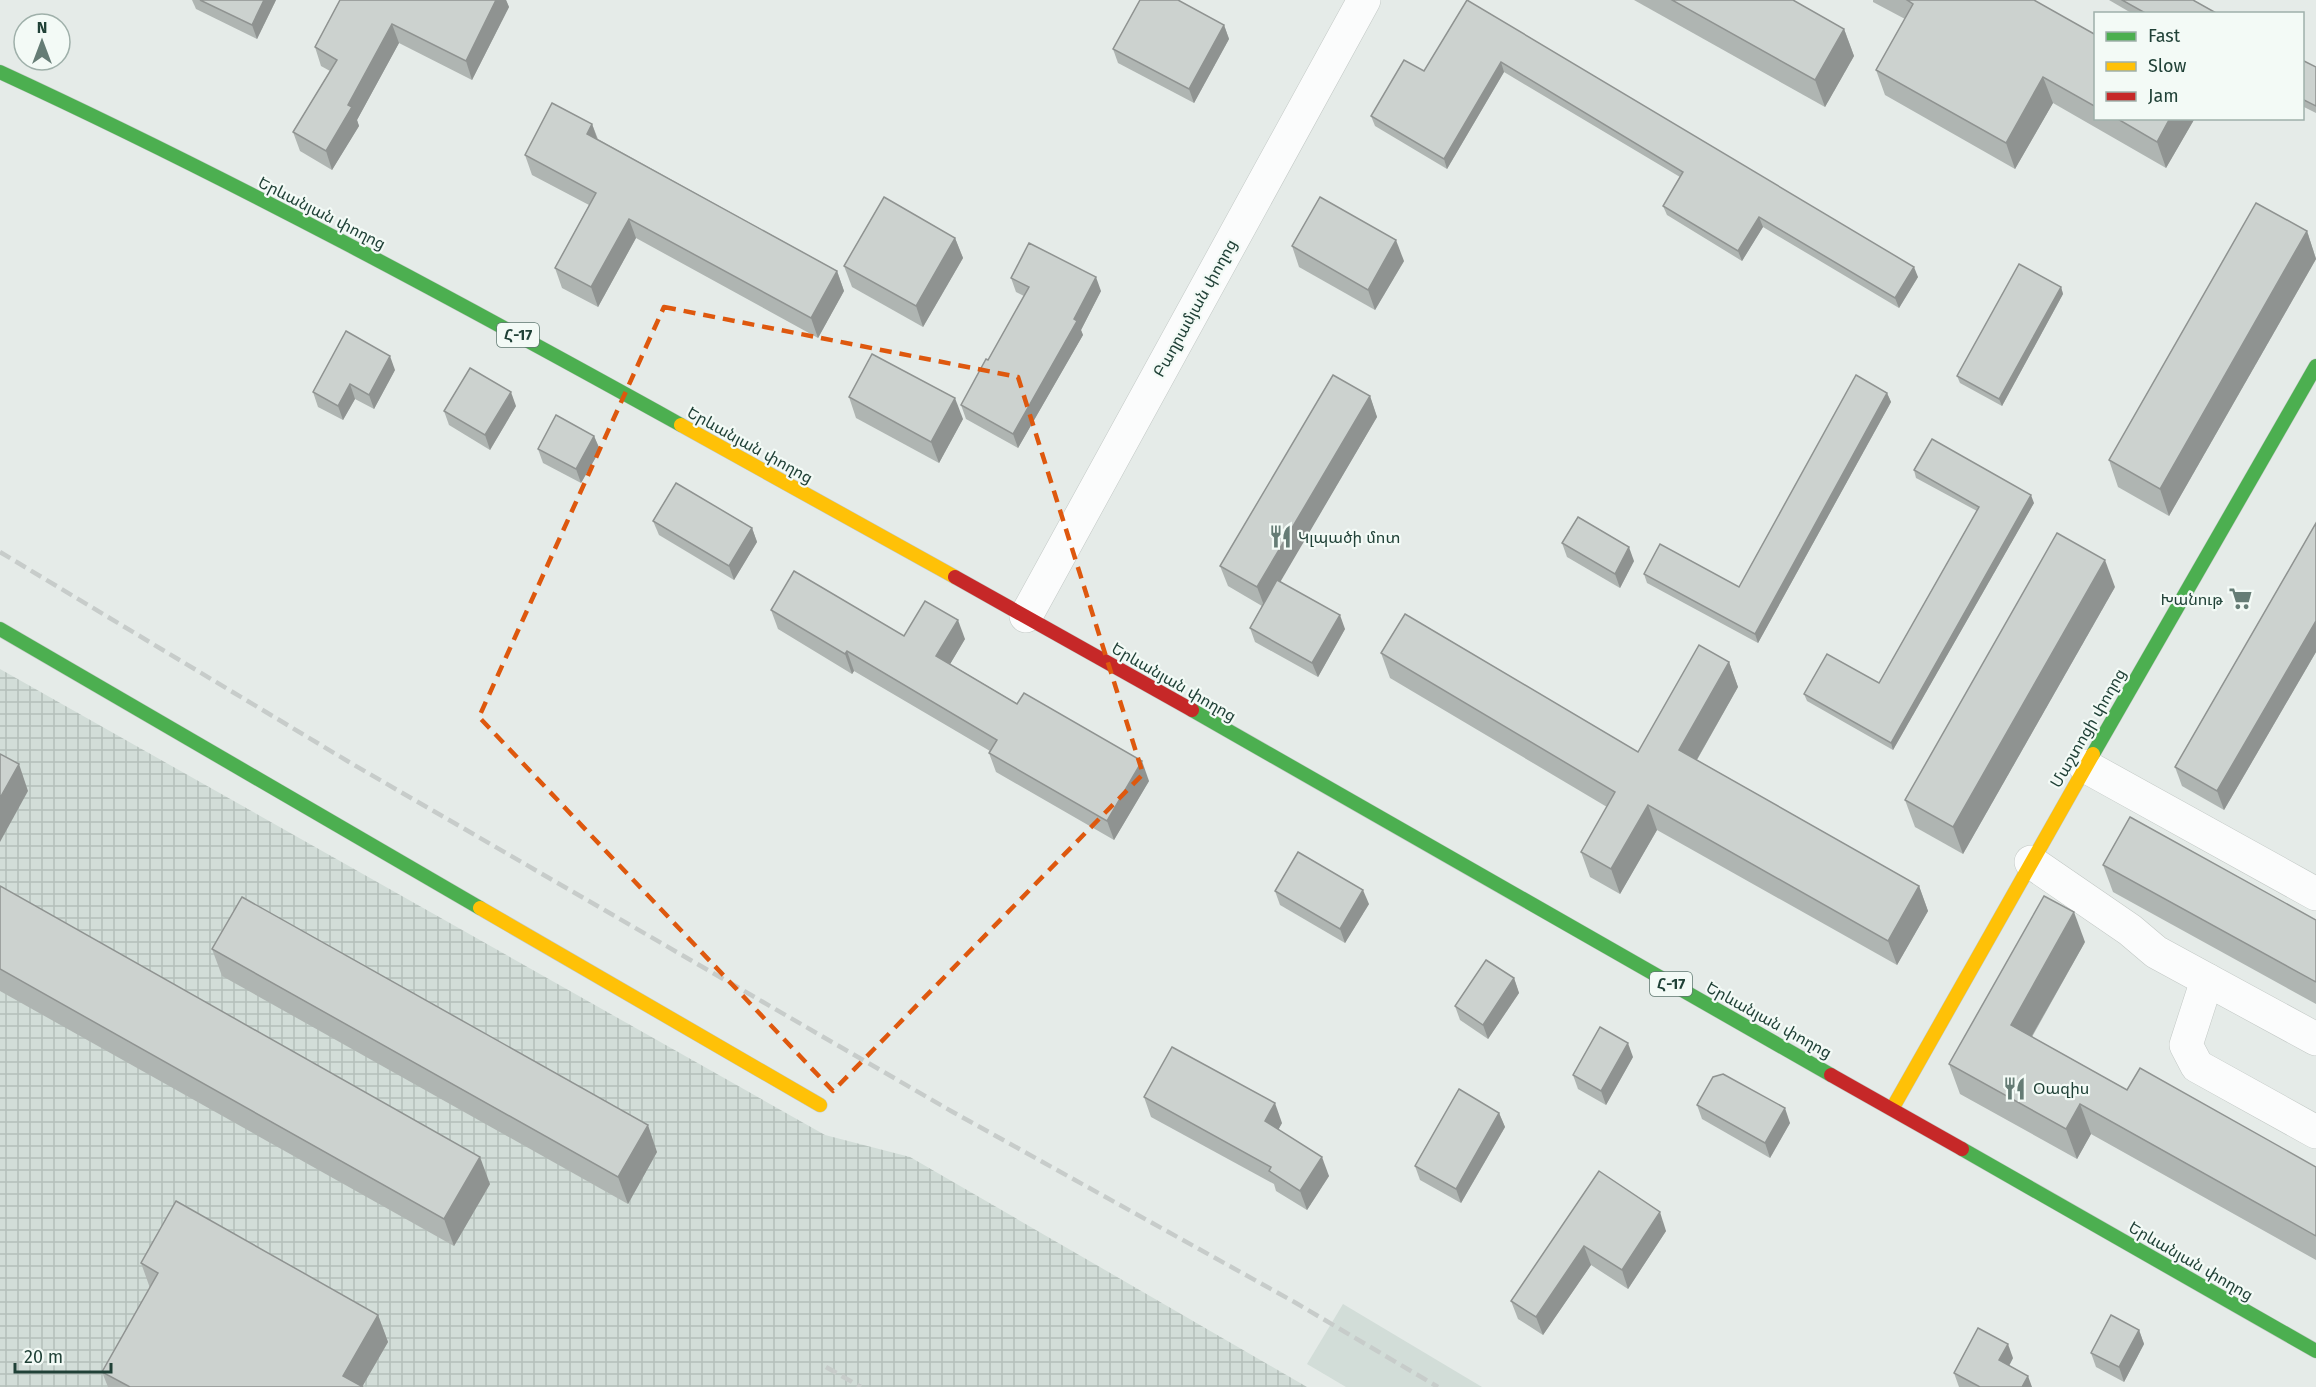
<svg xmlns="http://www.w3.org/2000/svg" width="2316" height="1387" viewBox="0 0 2316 1387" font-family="'Fira Sans','Noto Sans Armenian',sans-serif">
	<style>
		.built { fill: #d2ddd8 }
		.industrial { fill: url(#industrial-grid) }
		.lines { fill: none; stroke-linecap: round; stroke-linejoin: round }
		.street-casing { stroke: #c2c8c5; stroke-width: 34 }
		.fast-casing { stroke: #c1c9c5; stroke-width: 15 }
		.slow-casing { stroke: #c1c9c5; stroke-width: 15 }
		.jam-casing { stroke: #c1c9c5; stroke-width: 15 }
		.street { stroke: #fbfcfc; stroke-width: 33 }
		.fast { stroke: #4caf50; stroke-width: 14 }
		.slow { stroke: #ffc107; stroke-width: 14 }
		.jam { stroke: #c62828; stroke-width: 14 }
		.rail { stroke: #c7ccca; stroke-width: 4.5; stroke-dasharray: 12 6; stroke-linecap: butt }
		.wall { fill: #afb5b2 }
		.shaded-wall { fill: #8f9391 }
		.building { fill: #ccd2cf; stroke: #8f9391; stroke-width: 1.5 }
		.marked { fill: none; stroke: #de580e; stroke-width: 4.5; stroke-dasharray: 12 8; stroke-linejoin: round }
		.labels { text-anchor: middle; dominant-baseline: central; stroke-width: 4.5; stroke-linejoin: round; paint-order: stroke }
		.shield { fill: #f3faf6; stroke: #5f7870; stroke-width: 1.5 }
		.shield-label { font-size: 15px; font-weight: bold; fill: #204137 }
		.street-label { font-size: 16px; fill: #204137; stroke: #f3faf6 }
		.poi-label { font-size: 16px; fill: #204137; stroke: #f3faf6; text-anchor: start }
	</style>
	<defs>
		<pattern id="industrial-grid" width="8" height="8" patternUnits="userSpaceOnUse" patternTransform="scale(1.5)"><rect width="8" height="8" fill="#d2ddd8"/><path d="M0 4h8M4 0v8" fill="none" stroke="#b4bfba"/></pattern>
	</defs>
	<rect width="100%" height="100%" fill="#e5ebe8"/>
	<!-- built -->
	<path class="built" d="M 1343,1304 L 1482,1387 L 1346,1387 L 1307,1364 Z"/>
	<!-- industrial -->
	<path class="industrial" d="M 0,669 L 825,1135 L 910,1157 L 1307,1387 L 0,1387 Z"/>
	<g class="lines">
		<defs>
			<g id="street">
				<path d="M 1026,616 L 1364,0"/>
				<path d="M 2085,766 L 2316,894"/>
				<path d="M 2031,862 L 2130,930 L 2156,952 L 2316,1039"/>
				<path d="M 2207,980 L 2186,1045 L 2197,1066 L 2316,1132"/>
			</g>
			<g id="fast">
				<path d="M 0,72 C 232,179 457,301 681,425"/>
				<path d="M 0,629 L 480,908"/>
				<path d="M 1192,710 L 1831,1075"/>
				<path d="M 2093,754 L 2316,366"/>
				<path d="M 1962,1149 L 2316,1351"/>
			</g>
			<g id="slow">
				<path d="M 681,425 L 955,577"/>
				<path d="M 480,908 L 820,1105"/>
				<path d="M 1892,1109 L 2093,754"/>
			</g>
			<g id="jam">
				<path d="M 955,577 L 1192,710"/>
				<path d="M 1831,1075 L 1962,1149"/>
			</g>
		</defs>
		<!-- street casing -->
		<use href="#street" class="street-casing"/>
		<!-- fast casing -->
		<use href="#fast" class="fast-casing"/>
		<!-- slow casing -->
		<use href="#slow" class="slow-casing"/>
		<!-- jam casing -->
		<use href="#jam" class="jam-casing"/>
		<!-- street -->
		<use href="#street" class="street"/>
		<!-- fast -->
		<use href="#fast" class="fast"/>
		<!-- slow -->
		<use href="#slow" class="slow"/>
		<!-- jam -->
		<use href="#jam" class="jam"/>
		<!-- rail -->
		<g class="rail">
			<path d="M 0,552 L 349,762 L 951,1111 L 1296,1303 L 1438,1387"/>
			<path d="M 826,1367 L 861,1387"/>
		</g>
	</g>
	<!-- wall -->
	<g class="wall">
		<path d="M 192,0 L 276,0 L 257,39 L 196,9 Z"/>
		<path d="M 340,0 L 506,0 L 509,7 L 472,80 L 399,43 L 357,120 L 359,126 L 332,170 L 300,151 L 293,132 L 330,71 L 321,66 L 315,47 Z"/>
		<path d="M 1467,0 L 1918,277 L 1899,308 L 1763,227 L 1742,261 L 1667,215 L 1663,206 L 1680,177 L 1504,72 L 1447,169 L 1375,126 L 1371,116 L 1424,71 Z"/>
		<path d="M 1634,0 L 1793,0 L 1844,29 L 1854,56 L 1825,107 Z"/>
		<path d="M 1873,0 L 2034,0 L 2096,35 L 2096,118 L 2195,118 L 2166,168 L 2053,103 L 2015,169 L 1885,95 L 1876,70 L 1905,19 L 1873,2 Z"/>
		<path d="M 2109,0 L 2193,0 L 2218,14 L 2133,14 Z"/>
		<path d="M 1224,25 L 1229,39 L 1194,103 L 1118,63 L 1113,49 Z"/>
		<path d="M 2302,60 L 2316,67 L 2316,113 L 2302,106 Z"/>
		<path d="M 592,124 L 598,139 L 837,271 L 844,291 L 818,338 L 636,238 L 598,307 L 562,288 L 555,268 L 589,205 L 532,175 L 525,155 Z"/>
		<path d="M 2307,231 L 2316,259 L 2169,516 L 2118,487 L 2109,460 Z"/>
		<path d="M 955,238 L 963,258 L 923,327 L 852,287 L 844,266 Z"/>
		<path d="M 1292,246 L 1404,261 L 1375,310 L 1299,267 Z"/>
		<path d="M 1011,278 L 1101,291 L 1081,330 L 1083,335 L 1018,448 L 966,419 L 961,405 L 988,360 L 1024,296 L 1016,292 Z"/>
		<path d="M 2061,287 L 2063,294 L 2002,406 L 1960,383 L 1957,376 Z"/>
		<path d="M 395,370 L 374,409 L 355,399 L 343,420 L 318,407 L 313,392 Z"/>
		<path d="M 1887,393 L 1891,402 L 1758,643 L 1647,583 L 1644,574 L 1739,587 Z"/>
		<path d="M 1370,396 L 1377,417 L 1280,581 L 1345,629 L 1318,677 L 1255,642 L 1250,628 L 1262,606 L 1228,586 L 1220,566 Z"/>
		<path d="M 849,397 L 963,419 L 939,463 L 856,418 Z"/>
		<path d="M 516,406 L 490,450 L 449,425 L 444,411 Z"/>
		<path d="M 594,436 L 600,450 L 581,483 L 543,463 L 538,449 Z"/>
		<path d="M 1914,470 L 2034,503 L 1893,750 L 1807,701 L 1804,694 L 1879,683 L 1977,511 L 1916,478 Z"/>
		<path d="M 653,521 L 752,528 L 757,542 L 734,580 L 659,535 Z"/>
		<path d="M 2316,523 L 2316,652 L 2224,810 L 2182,786 L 2175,767 Z"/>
		<path d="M 1562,543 L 1634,561 L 1620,588 L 1567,557 Z"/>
		<path d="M 2115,587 L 1963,854 L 1915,827 L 1905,800 Z"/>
		<path d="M 771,610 L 904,636 L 965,639 L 950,664 L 1149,781 L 1114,840 L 996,772 L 989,753 L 990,751 L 854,671 L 852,674 L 778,629 Z"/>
		<path d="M 1381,653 L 1638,752 L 1729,662 L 1738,687 L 1697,760 L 1919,886 L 1928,911 L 1897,965 L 1657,830 L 1620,894 L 1590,877 L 1581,852 L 1607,807 L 1390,678 Z"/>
		<path d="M 2103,865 L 2316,920 L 2316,1004 L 2113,892 Z"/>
		<path d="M 0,886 L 490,1184 L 454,1246 L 0,991 Z"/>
		<path d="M 1275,891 L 1369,904 L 1345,943 L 1280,905 Z"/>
		<path d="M 2085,942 L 2032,1037 L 2127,1090 L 2316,1167 L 2316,1260 L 2091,1134 L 2077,1159 L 1960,1094 L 1949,1064 Z"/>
		<path d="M 212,949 L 657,1152 L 628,1204 L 222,976 Z"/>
		<path d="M 1514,978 L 1519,993 L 1488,1039 L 1460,1020 L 1455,1006 Z"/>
		<path d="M 1633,1057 L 1606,1105 L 1578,1089 L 1573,1075 Z"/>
		<path d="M 1144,1097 L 1282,1123 L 1278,1130 L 1329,1176 L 1307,1210 L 1276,1191 L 1274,1184 L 1151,1117 Z"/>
		<path d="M 1697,1105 L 1790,1123 L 1770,1158 L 1702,1119 Z"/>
		<path d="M 1499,1113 L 1505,1127 L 1461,1203 L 1420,1180 L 1415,1166 Z"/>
		<path d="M 1599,1171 L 1666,1231 L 1628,1289 L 1591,1265 L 1543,1335 L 1518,1319 L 1511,1301 Z"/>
		<path d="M 141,1263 L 378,1315 L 388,1342 L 362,1387 L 363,1387 L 108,1387 L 102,1372 L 150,1288 Z"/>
		<path d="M 2139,1330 L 2144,1344 L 2124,1382 L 2096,1367 L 2091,1353 Z"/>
		<path d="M 2013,1358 L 2009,1366 L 2032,1387 L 1959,1387 L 1954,1373 Z"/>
	</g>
	<!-- shaded-wall -->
	<g class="shaded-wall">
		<path d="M 264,0 L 276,0 L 257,39 L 252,25 Z"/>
		<path d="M 496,0 L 506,0 L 509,7 L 472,80 L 466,61 Z"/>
		<path d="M 392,24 L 399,43 L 357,120 L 359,126 L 332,170 L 326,151 L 348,105 Z"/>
		<path d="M 1224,25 L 1229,39 L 1194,103 L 1189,89 Z"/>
		<path d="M 1844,29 L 1854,56 L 1825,107 L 1815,80 Z"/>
		<path d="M 1501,62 L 1504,72 L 1447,169 L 1444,159 Z"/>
		<path d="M 2043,77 L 2053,103 L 2015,169 L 2006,143 Z"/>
		<path d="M 2170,118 L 2195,118 L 2166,168 L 2157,142 Z"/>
		<path d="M 592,124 L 599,144 L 587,134 Z"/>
		<path d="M 1759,217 L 1763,227 L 1742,261 L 1738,251 Z"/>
		<path d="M 629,219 L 636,238 L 598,307 L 591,287 Z"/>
		<path d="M 2307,231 L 2316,259 L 2169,516 L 2160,489 Z"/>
		<path d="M 955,238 L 963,258 L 923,327 L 916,306 Z"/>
		<path d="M 1396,240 L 1404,261 L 1375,310 L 1368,290 Z"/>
		<path d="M 1914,267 L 1918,277 L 1899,308 L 1895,298 Z"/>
		<path d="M 837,271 L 844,291 L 818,338 L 811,318 Z"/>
		<path d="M 1096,277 L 1101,291 L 1081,330 L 1083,335 L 1018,448 L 1013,434 Z"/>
		<path d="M 2061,287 L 2063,294 L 2002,406 L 1999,399 Z"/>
		<path d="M 390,356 L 395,370 L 374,409 L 369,395 Z"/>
		<path d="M 350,384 L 355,399 L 343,420 L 338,406 Z"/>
		<path d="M 511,392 L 516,406 L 490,450 L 485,435 Z"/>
		<path d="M 1887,393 L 1891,402 L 1758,643 L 1755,634 Z"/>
		<path d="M 1370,396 L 1377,417 L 1265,608 L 1257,587 Z"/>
		<path d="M 955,398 L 963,419 L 939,463 L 931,442 Z"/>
		<path d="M 594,436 L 600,450 L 581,483 L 576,469 Z"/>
		<path d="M 2031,495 L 2034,503 L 1893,750 L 1891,743 Z"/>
		<path d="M 752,528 L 757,542 L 734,580 L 729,566 Z"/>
		<path d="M 1629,547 L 1634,561 L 1620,588 L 1615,574 Z"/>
		<path d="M 2105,560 L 2115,587 L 1963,854 L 1953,827 Z"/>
		<path d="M 1340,615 L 1345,629 L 1318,677 L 1312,663 Z"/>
		<path d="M 958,620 L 965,639 L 943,676 L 936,656 Z"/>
		<path d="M 2316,621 L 2316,652 L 2224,810 L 2217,791 Z"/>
		<path d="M 847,651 L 854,671 L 852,674 L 845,654 Z"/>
		<path d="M 1729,662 L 1738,687 L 1688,775 L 1679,750 Z"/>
		<path d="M 1142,761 L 1149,781 L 1114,840 L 1107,821 Z"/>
		<path d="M 19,764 L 28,791 L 0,842 L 0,798 Z"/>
		<path d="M 1648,805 L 1657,830 L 1620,894 L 1611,869 Z"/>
		<path d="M 1919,886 L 1928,911 L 1897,965 L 1888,941 Z"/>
		<path d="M 1363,890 L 1369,904 L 1345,943 L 1340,929 Z"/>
		<path d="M 2074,912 L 2085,942 L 2021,1055 L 2011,1025 Z"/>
		<path d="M 1514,978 L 1519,993 L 1488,1039 L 1483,1025 Z"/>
		<path d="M 1628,1043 L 1633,1057 L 1606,1105 L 1601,1091 Z"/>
		<path d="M 1275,1103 L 1282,1123 L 1272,1141 L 1265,1121 Z"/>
		<path d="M 2080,1104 L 2091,1134 L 2077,1159 L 2066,1129 Z"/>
		<path d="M 1785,1108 L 1790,1123 L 1770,1158 L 1765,1143 Z"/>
		<path d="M 1499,1113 L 1505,1127 L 1461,1203 L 1456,1189 Z"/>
		<path d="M 648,1125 L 657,1152 L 628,1204 L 618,1177 Z"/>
		<path d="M 480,1157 L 490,1184 L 454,1246 L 444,1219 Z"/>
		<path d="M 1322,1157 L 1329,1176 L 1307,1210 L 1300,1191 Z"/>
		<path d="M 1660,1212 L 1666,1231 L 1628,1289 L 1622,1270 Z"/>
		<path d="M 1584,1246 L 1591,1265 L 1543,1335 L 1536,1317 Z"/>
		<path d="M 378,1315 L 388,1342 L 362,1387 L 343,1376 Z"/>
		<path d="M 2139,1330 L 2144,1344 L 2124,1382 L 2119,1367 Z"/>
		<path d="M 2008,1344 L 2013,1358 L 2004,1375 L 1999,1360 Z"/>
		<path d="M 2028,1376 L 2032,1387 L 2022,1387 Z"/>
	</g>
	<!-- building -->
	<g class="building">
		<path d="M 200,0 L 264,0 L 252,25 Z"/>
		<path d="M 340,0 L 496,0 L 466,61 L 392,24 L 348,105 L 352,107 L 326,151 L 293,132 L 337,60 L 315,47 Z"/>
		<path d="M 1140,0 L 1178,0 L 1224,25 L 1189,89 L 1113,49 Z"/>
		<path d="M 1467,0 L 1914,267 L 1895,298 L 1759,217 L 1738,251 L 1663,206 L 1683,172 L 1501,62 L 1444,159 L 1371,116 L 1404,60 L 1424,71 Z"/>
		<path d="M 1672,0 L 1793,0 L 1844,29 L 1815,80 Z"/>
		<path d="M 1907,0 L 2034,0 L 2096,35 L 2096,107 L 2043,77 L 2006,143 L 1876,70 L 1913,4 Z"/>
		<path d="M 2122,0 L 2193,0 L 2218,14 L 2147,14 Z"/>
		<path d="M 2302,60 L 2316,67 L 2316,106 L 2302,99 Z"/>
		<path d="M 552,103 L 592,124 L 587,134 L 837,271 L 811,318 L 629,219 L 591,287 L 555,268 L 596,193 L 525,155 Z"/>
		<path d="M 2116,118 L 2170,118 L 2157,142 Z"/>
		<path d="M 884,197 L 955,238 L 916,306 L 844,266 Z"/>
		<path d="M 1320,197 L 1396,240 L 1368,290 L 1292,246 Z"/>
		<path d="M 2256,203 L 2307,231 L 2160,489 L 2109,460 Z"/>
		<path d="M 1029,243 L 1096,277 L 1074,319 L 1077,321 L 1013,434 L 961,405 L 986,359 L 988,360 L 1029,287 L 1011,278 Z"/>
		<path d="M 2019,264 L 2061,287 L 1999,399 L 1957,376 Z"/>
		<path d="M 346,331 L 390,356 L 369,395 L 350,384 L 338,406 L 313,392 Z"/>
		<path d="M 872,354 L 955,398 L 931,442 L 849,397 Z"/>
		<path d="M 470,368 L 511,392 L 485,435 L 444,411 Z"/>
		<path d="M 1333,375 L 1370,396 L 1257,587 L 1220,566 Z"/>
		<path d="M 1856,375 L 1887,393 L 1755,634 L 1644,574 L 1660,544 L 1739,587 Z"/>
		<path d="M 556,415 L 594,436 L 576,469 L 538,449 Z"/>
		<path d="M 1932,439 L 2031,495 L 1891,743 L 1804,694 L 1827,654 L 1879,683 L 1979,507 L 1914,470 Z"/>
		<path d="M 676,483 L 752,528 L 729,566 L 653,521 Z"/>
		<path d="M 1578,517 L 1629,547 L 1615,574 L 1562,543 Z"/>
		<path d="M 2316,523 L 2316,621 L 2217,791 L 2175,767 Z"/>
		<path d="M 2057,533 L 2105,560 L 1953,827 L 1905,800 Z"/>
		<path d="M 794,571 L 904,636 L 925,601 L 958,620 L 936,656 L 1017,704 L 1024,693 L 1142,761 L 1107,821 L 989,753 L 997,740 L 847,651 L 845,654 L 771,610 Z"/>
		<path d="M 1277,580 L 1340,615 L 1312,663 L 1250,628 Z"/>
		<path d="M 1405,614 L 1638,752 L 1699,645 L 1729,662 L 1679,750 L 1919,886 L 1888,941 L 1648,805 L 1611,869 L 1581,852 L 1615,792 L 1381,653 Z"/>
		<path d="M 0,754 L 19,764 L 0,798 Z"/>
		<path d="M 2130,817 L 2316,920 L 2316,982 L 2103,865 Z"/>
		<path d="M 1298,852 L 1363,890 L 1340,929 L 1275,891 Z"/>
		<path d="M 0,886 L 480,1157 L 444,1219 L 0,969 Z"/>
		<path d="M 2044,896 L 2074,912 L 2011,1025 L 2127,1090 L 2140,1068 L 2316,1167 L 2316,1236 L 2080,1104 L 2066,1129 L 1949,1064 Z"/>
		<path d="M 242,897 L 648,1125 L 618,1177 L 212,949 Z"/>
		<path d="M 1486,960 L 1514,978 L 1483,1025 L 1455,1006 Z"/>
		<path d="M 1600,1027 L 1628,1043 L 1601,1091 L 1573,1075 Z"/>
		<path d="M 1172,1047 L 1275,1103 L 1265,1121 L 1322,1157 L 1300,1191 L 1269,1171 L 1271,1167 L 1144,1097 Z"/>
		<path d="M 1723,1074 L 1785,1108 L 1765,1143 L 1697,1105 L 1713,1077 Z"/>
		<path d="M 1459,1089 L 1499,1113 L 1456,1189 L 1415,1166 Z"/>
		<path d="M 1599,1171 L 1660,1212 L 1622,1270 L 1584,1246 L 1536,1317 L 1511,1301 Z"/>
		<path d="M 176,1201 L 378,1315 L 343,1376 L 363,1387 L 130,1387 L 102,1372 L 158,1273 L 141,1263 Z"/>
		<path d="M 2111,1315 L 2139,1330 L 2119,1367 L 2091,1353 Z"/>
		<path d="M 1978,1328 L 2008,1344 L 1999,1360 L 2028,1376 L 2022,1387 L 1980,1387 L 1954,1373 Z"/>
	</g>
	<!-- marked area -->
	<path class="marked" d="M 664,307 L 1018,377 L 1143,774 L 833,1091 L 479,717 Z"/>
	<!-- icons -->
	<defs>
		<symbol id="restaurant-bare" viewBox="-9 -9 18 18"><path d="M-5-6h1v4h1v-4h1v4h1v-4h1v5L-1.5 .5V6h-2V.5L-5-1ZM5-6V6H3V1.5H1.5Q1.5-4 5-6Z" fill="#657c75" stroke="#f3faf6" stroke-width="2.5" paint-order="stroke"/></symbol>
		<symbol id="supermarket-bare" viewBox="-9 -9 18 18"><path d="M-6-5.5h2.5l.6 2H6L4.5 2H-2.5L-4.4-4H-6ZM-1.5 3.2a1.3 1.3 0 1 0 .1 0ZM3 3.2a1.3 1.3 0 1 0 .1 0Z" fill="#657c75" stroke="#f3faf6" stroke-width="2.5" paint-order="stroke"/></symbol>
	</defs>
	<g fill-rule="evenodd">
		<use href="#restaurant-bare" x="1264" y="520" width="33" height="33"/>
		<use href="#supermarket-bare" x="2224" y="582" width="33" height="33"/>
		<use href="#restaurant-bare" x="1998" y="1072" width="33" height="33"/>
	</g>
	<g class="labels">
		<!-- shield labels -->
		<g class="shield">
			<rect x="497" y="323" width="42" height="24" rx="4.5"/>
			<rect x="1650" y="972" width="42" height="24" rx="4.5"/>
		</g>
		<g class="shield-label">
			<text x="518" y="335">Հ-17</text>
			<text x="1671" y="984">Հ-17</text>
		</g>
		<!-- street labels -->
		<g class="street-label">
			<text transform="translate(322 213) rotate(27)">Երևանյան փողոց</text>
			<text transform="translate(1195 308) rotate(-61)">Բաղրամյան փողոց</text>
			<text transform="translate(750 445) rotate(29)">Երևանյան փողոց</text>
			<text transform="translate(1174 682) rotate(30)">Երևանյան փողոց</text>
			<text transform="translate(2088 728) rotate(-60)">Մաշտոցի փողոց</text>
			<text transform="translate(1769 1020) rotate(29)">Երևանյան փողոց</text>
			<text transform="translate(2191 1261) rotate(30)">Երևանյան փողոց</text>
		</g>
		<!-- poi labels -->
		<g class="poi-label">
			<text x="1298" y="537">Կլպածի մոտ</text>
			<text x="2223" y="599" text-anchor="end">Խանութ</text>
			<text x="2033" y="1088">Օազիս</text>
		</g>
	</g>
	<!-- legend -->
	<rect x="2094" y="12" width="210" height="108" fill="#f3faf6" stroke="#9fb0aa" stroke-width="1.5"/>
	<rect x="2106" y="32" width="30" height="9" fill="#4caf50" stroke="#9fb0aa" stroke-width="1.5"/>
	<text x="2148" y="42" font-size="18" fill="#204137">Fast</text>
	<rect x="2106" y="62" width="30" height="9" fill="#ffc107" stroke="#9fb0aa" stroke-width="1.5"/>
	<text x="2148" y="72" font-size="18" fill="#204137">Slow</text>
	<rect x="2106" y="92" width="30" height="9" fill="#c62828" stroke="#9fb0aa" stroke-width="1.5"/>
	<text x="2148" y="102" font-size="18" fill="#204137">Jam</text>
	<!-- north arrow -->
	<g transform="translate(42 42)"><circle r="28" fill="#f3faf6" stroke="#9fb0aa" stroke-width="1.5"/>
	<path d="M0-4.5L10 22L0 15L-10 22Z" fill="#657c75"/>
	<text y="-9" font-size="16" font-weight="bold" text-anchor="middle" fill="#204137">N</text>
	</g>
	<!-- scale -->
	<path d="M15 1363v9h96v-9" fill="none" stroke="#204137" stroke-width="3"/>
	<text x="24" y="1363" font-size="18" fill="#204137" stroke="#f3faf6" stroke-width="4.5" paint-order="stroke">20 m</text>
</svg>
